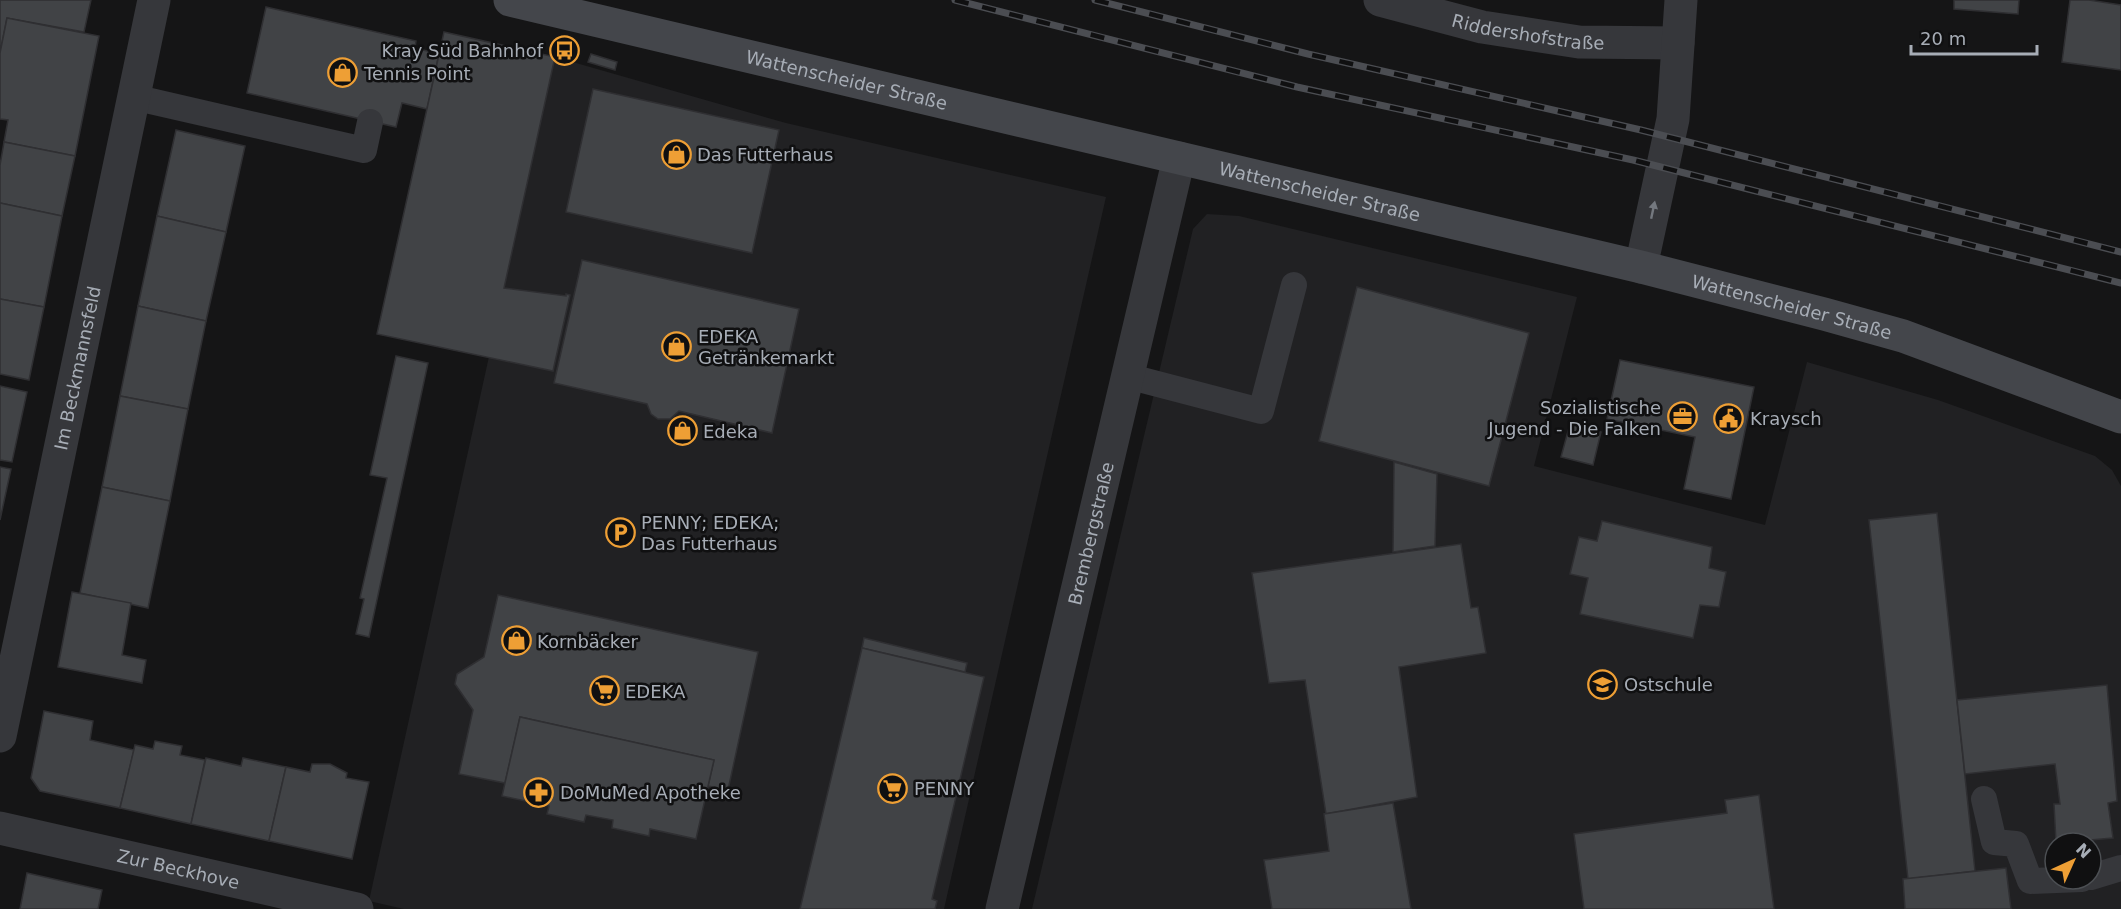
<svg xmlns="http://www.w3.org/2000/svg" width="2121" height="909" viewBox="0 0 2121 909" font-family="'DejaVu Sans',sans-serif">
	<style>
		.built { fill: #212123; fill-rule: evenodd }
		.building { fill: #414346; stroke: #2f2f32; stroke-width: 1.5 }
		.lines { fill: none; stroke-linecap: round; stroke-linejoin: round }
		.lane { stroke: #36373b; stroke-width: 26 }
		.street { stroke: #36373b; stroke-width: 33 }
		.secondary { stroke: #44464b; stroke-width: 33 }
		.rail-casing { stroke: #4b4d52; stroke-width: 7 }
		.rail { stroke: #101011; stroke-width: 4.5; stroke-dasharray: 14; stroke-linecap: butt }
		.oneway { fill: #74787f }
		.labels { text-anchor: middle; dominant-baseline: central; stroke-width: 5; stroke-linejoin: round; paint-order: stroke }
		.street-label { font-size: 18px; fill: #a7adb6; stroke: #101011 }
		.poi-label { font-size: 18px; fill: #a7adb6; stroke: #101011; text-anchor: start }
	</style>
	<rect width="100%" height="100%" fill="#151516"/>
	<!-- built -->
	<g class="built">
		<path d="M 555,57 L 786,123 L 1106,197 L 944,909 L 404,909 L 369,901 Z"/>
		<path d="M 1207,214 L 1239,216 L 1577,297 L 1534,466 L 1765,525 L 1807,362 L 1938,400 L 2095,456 L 2112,470 L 2121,486 L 2121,909 L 1032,909 L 1193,229 ZM 2055,843 L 2091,843 L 2091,879 L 2055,879 Z"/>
	</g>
	<!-- building -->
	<g class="building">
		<path d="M 0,0 L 91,0 L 84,32 L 7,18 L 0,53 Z"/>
		<path d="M 1954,0 L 2019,0 L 2018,14 L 1954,9 Z"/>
		<path d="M 2070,0 L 2089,0 L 2121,5 L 2121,70 L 2062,62 Z"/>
		<path d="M 266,7 L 416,41 L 415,48 L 439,54 L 427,109 L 402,103 L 396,127 L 247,93 Z"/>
		<path d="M 7,18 L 99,36 L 75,156 L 4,142 L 8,120 L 0,119 L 0,53 Z"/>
		<path d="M 444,32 L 555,57 L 504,288 L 566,296 L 566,294 L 570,295 L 553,371 L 377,334 Z"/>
		<path d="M 591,54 L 617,62 L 615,70 L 588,62 Z"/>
		<path d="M 593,89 L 779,130 L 752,253 L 566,212 Z"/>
		<path d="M 176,130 L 245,146 L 226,232 L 157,216 Z"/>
		<path d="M 4,142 L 75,156 L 62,216 L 0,203 L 0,165 Z"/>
		<path d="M 0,203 L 62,216 L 44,307 L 0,299 Z"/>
		<path d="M 157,216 L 226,232 L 206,321 L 138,306 Z"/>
		<path d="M 582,260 L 799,309 L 772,433 L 679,411 L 670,419 L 658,419 L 651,414 L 647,404 L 554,383 Z"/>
		<path d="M 1357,287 L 1529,333 L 1489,486 L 1319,441 Z"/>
		<path d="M 0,299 L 44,307 L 29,380 L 0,374 Z"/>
		<path d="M 138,306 L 206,321 L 188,409 L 120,396 Z"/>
		<path d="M 396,356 L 428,363 L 369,637 L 356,634 L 364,599 L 360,598 L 387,478 L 370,475 Z"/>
		<path d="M 1620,360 L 1754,387 L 1731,499 L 1684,489 L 1695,437 L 1607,419 Z"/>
		<path d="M 0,386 L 27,392 L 12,462 L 0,460 Z"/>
		<path d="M 120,396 L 188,409 L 170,501 L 102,487 Z"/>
		<path d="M 1570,424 L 1601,432 L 1593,465 L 1561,457 Z"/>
		<path d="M 1394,462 L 1437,474 L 1435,546 L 1393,552 Z"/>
		<path d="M 0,467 L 11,469 L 0,520 Z"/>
		<path d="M 102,487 L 170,501 L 148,608 L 80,593 Z"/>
		<path d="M 1937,513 L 1975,871 L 1908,879 L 1869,520 Z"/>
		<path d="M 1602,521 L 1712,547 L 1709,568 L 1726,572 L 1719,607 L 1700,605 L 1693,638 L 1580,614 L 1588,578 L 1570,574 L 1579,537 L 1597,541 Z"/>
		<path d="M 1461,544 L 1471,608 L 1478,607 L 1486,653 L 1399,667 L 1417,797 L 1326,814 L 1305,680 L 1269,683 L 1252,573 Z"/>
		<path d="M 72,592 L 131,603 L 122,655 L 146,660 L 142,683 L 58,667 Z"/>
		<path d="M 498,595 L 758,652 L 728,790 L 708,786 L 714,760 L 520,717 L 505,783 L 459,774 L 473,710 L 455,684 L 457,674 L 484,657 Z"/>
		<path d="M 864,638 L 967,663 L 965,672 L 862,648 Z"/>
		<path d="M 862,648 L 984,677 L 932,899 L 937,901 L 935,909 L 800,909 Z"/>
		<path d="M 2107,685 L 2117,801 L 2108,803 L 2113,838 L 2056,843 L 2054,804 L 2060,804 L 2055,764 L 1965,774 L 1957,700 Z"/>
		<path d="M 44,711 L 93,721 L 90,740 L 134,750 L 120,808 L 40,791 L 31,778 Z"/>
		<path d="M 520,717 L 714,760 L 696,839 L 650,829 L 649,836 L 612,828 L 613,820 L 586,815 L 584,822 L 547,814 L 549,806 L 502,796 Z"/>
		<path d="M 155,741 L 182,746 L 180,755 L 205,760 L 191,824 L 120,808 L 135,745 L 153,749 Z"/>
		<path d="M 206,758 L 241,766 L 243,758 L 286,767 L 269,841 L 191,824 Z"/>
		<path d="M 312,764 L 330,764 L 347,773 L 346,778 L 369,782 L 352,859 L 269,841 L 286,767 L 310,772 Z"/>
		<path d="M 1759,795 L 1774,909 L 1584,909 L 1574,834 L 1727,813 L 1725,800 Z"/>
		<path d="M 1393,803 L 1411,909 L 1272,909 L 1264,860 L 1329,851 L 1324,814 Z"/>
		<path d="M 2006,868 L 2011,909 L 1905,909 L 1903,879 Z"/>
		<path d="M 27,873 L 102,890 L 98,909 L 20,909 Z"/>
	</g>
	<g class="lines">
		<!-- lane -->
		<g class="lane">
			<path d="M 133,97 L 364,150 L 370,122"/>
			<path d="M 1127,376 L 1261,411 L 1294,285"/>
			<path d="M 1984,799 L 1994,842 L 2016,844 L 2030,881 L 2082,879"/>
			<path d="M 2091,877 L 2121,868"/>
		</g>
		<!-- street -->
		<g class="street">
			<path id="s1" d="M 1380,0 L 1482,27 L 1579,42 L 1678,43"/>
			<path d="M 1641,267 L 1673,119 L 1681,0"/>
			<path id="s2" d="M 0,736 L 154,0"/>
			<path id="s3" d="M 0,828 L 357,909"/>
			<path id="s4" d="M 1002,909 L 1179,158"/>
		</g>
		<!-- secondary -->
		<path class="secondary" id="s5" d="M 510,0 L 1641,267 L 1824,314 L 1903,336 L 2121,417"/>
		<defs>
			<g id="rail">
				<path d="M 955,0 L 1297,87 L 1633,160 L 2121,283"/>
				<path d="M 1095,0 L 1308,54 L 1641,130 L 2121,252"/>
			</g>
		</defs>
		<!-- rail casing -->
		<use href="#rail" class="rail-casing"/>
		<!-- rail -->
		<use href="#rail" class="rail"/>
	</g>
	<!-- one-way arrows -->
	<defs><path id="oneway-solid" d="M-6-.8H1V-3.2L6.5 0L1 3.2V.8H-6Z" transform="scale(1.5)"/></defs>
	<use class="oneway" href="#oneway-solid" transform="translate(1653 210) rotate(-78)"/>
	<!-- icons -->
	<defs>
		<symbol id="bus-ring" viewBox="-11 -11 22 22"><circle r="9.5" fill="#101011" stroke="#ee9f35" stroke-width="1.5"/><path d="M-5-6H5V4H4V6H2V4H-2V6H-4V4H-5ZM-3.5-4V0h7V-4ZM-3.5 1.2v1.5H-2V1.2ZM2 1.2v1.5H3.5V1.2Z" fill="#ee9f35"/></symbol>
		<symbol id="shop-ring" viewBox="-11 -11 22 22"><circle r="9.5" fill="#101011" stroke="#ee9f35" stroke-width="1.5"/><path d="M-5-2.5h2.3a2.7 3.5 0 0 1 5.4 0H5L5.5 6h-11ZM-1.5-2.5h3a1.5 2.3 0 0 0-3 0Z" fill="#ee9f35"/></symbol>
		<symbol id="office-ring" viewBox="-11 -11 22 22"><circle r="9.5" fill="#101011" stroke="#ee9f35" stroke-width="1.5"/><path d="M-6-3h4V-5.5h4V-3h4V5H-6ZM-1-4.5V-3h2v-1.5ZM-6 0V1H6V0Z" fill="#ee9f35"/></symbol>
		<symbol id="civic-ring" viewBox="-11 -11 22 22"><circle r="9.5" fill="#101011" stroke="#ee9f35" stroke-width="1.5"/><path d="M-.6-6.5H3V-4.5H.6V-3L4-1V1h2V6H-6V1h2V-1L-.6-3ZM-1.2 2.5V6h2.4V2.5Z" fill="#ee9f35"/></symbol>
		<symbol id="parking-ring" viewBox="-11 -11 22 22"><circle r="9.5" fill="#101011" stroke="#ee9f35" stroke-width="1.5"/><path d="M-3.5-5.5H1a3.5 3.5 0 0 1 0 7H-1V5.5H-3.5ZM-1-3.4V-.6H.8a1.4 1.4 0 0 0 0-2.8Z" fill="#ee9f35"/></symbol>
		<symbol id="school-ring" viewBox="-11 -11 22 22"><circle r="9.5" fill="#101011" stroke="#ee9f35" stroke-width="1.5"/><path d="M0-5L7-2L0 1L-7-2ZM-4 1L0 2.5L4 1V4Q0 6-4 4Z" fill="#ee9f35"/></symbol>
		<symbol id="supermarket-ring" viewBox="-11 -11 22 22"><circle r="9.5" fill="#101011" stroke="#ee9f35" stroke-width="1.5"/><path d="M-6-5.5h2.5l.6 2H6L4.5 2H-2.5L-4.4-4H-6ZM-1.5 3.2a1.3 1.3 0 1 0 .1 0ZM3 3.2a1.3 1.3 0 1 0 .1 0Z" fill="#ee9f35"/></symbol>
		<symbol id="pharmacy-ring" viewBox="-11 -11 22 22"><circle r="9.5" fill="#101011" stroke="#ee9f35" stroke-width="1.5"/><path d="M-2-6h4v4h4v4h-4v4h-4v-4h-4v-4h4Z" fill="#ee9f35"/></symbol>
	</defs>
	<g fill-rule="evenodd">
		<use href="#bus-ring" x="548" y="34" width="33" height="33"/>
		<use href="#shop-ring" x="326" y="56" width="33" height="33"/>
		<use href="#shop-ring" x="660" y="138" width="33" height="33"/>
		<use href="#shop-ring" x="660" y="330" width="33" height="33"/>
		<use href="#office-ring" x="1666" y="400" width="33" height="33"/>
		<use href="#civic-ring" x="1712" y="402" width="33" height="33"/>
		<use href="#shop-ring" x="666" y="414" width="33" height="33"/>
		<use href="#parking-ring" x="604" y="516" width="33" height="33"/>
		<use href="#shop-ring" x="500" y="624" width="33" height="33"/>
		<use href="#school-ring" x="1586" y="668" width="33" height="33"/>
		<use href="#supermarket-ring" x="588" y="674" width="33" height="33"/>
		<use href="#supermarket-ring" x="876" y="772" width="33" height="33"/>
		<use href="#pharmacy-ring" x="522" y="776" width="33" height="33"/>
	</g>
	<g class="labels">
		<!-- street labels -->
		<g class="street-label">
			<text stroke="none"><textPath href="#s1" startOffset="152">Riddershofstraße</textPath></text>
			<text stroke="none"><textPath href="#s5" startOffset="346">Wattenscheider Straße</textPath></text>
			<text stroke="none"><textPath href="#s5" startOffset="832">Wattenscheider Straße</textPath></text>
			<text stroke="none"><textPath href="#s5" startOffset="1318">Wattenscheider Straße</textPath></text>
			<text stroke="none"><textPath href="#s2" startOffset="376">Im Beckmannsfeld</textPath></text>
			<text stroke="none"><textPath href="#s4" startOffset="386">Brembergstraße</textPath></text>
			<text stroke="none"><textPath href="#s3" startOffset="183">Zur Beckhove</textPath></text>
		</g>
		<!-- poi labels -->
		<g class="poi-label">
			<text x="543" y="50" text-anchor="end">Kray Süd Bahnhof</text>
			<text x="364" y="73">Tennis Point</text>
			<text x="697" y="154">Das Futterhaus</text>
			<text x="698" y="336">EDEKA<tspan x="698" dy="21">Getränkemarkt</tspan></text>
			<text x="1661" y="407" text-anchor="end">Sozialistische<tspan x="1661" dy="21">Jugend - Die Falken</tspan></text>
			<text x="1750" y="418">Kraysch</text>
			<text x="703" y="431">Edeka</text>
			<text x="641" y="522">PENNY; EDEKA;<tspan x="641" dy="21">Das Futterhaus</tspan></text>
			<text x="537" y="641">Kornbäcker</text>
			<text x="1624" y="684">Ostschule</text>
			<text x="625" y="691">EDEKA</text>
			<text x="914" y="788">PENNY</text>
			<text x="560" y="792">DoMuMed Apotheke</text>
		</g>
	</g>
	<!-- north arrow -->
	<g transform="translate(2073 861) rotate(45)"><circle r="28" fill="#101011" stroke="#4c4f53" stroke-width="1.5"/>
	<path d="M0-4.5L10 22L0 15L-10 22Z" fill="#ee9f35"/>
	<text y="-9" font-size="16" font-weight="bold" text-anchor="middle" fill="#a7adb6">N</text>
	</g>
	<!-- scale -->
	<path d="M1911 45v9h126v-9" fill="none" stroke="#a7adb6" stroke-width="3"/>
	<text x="1920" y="45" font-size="18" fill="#a7adb6" stroke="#101011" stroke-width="4.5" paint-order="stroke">20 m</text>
</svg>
